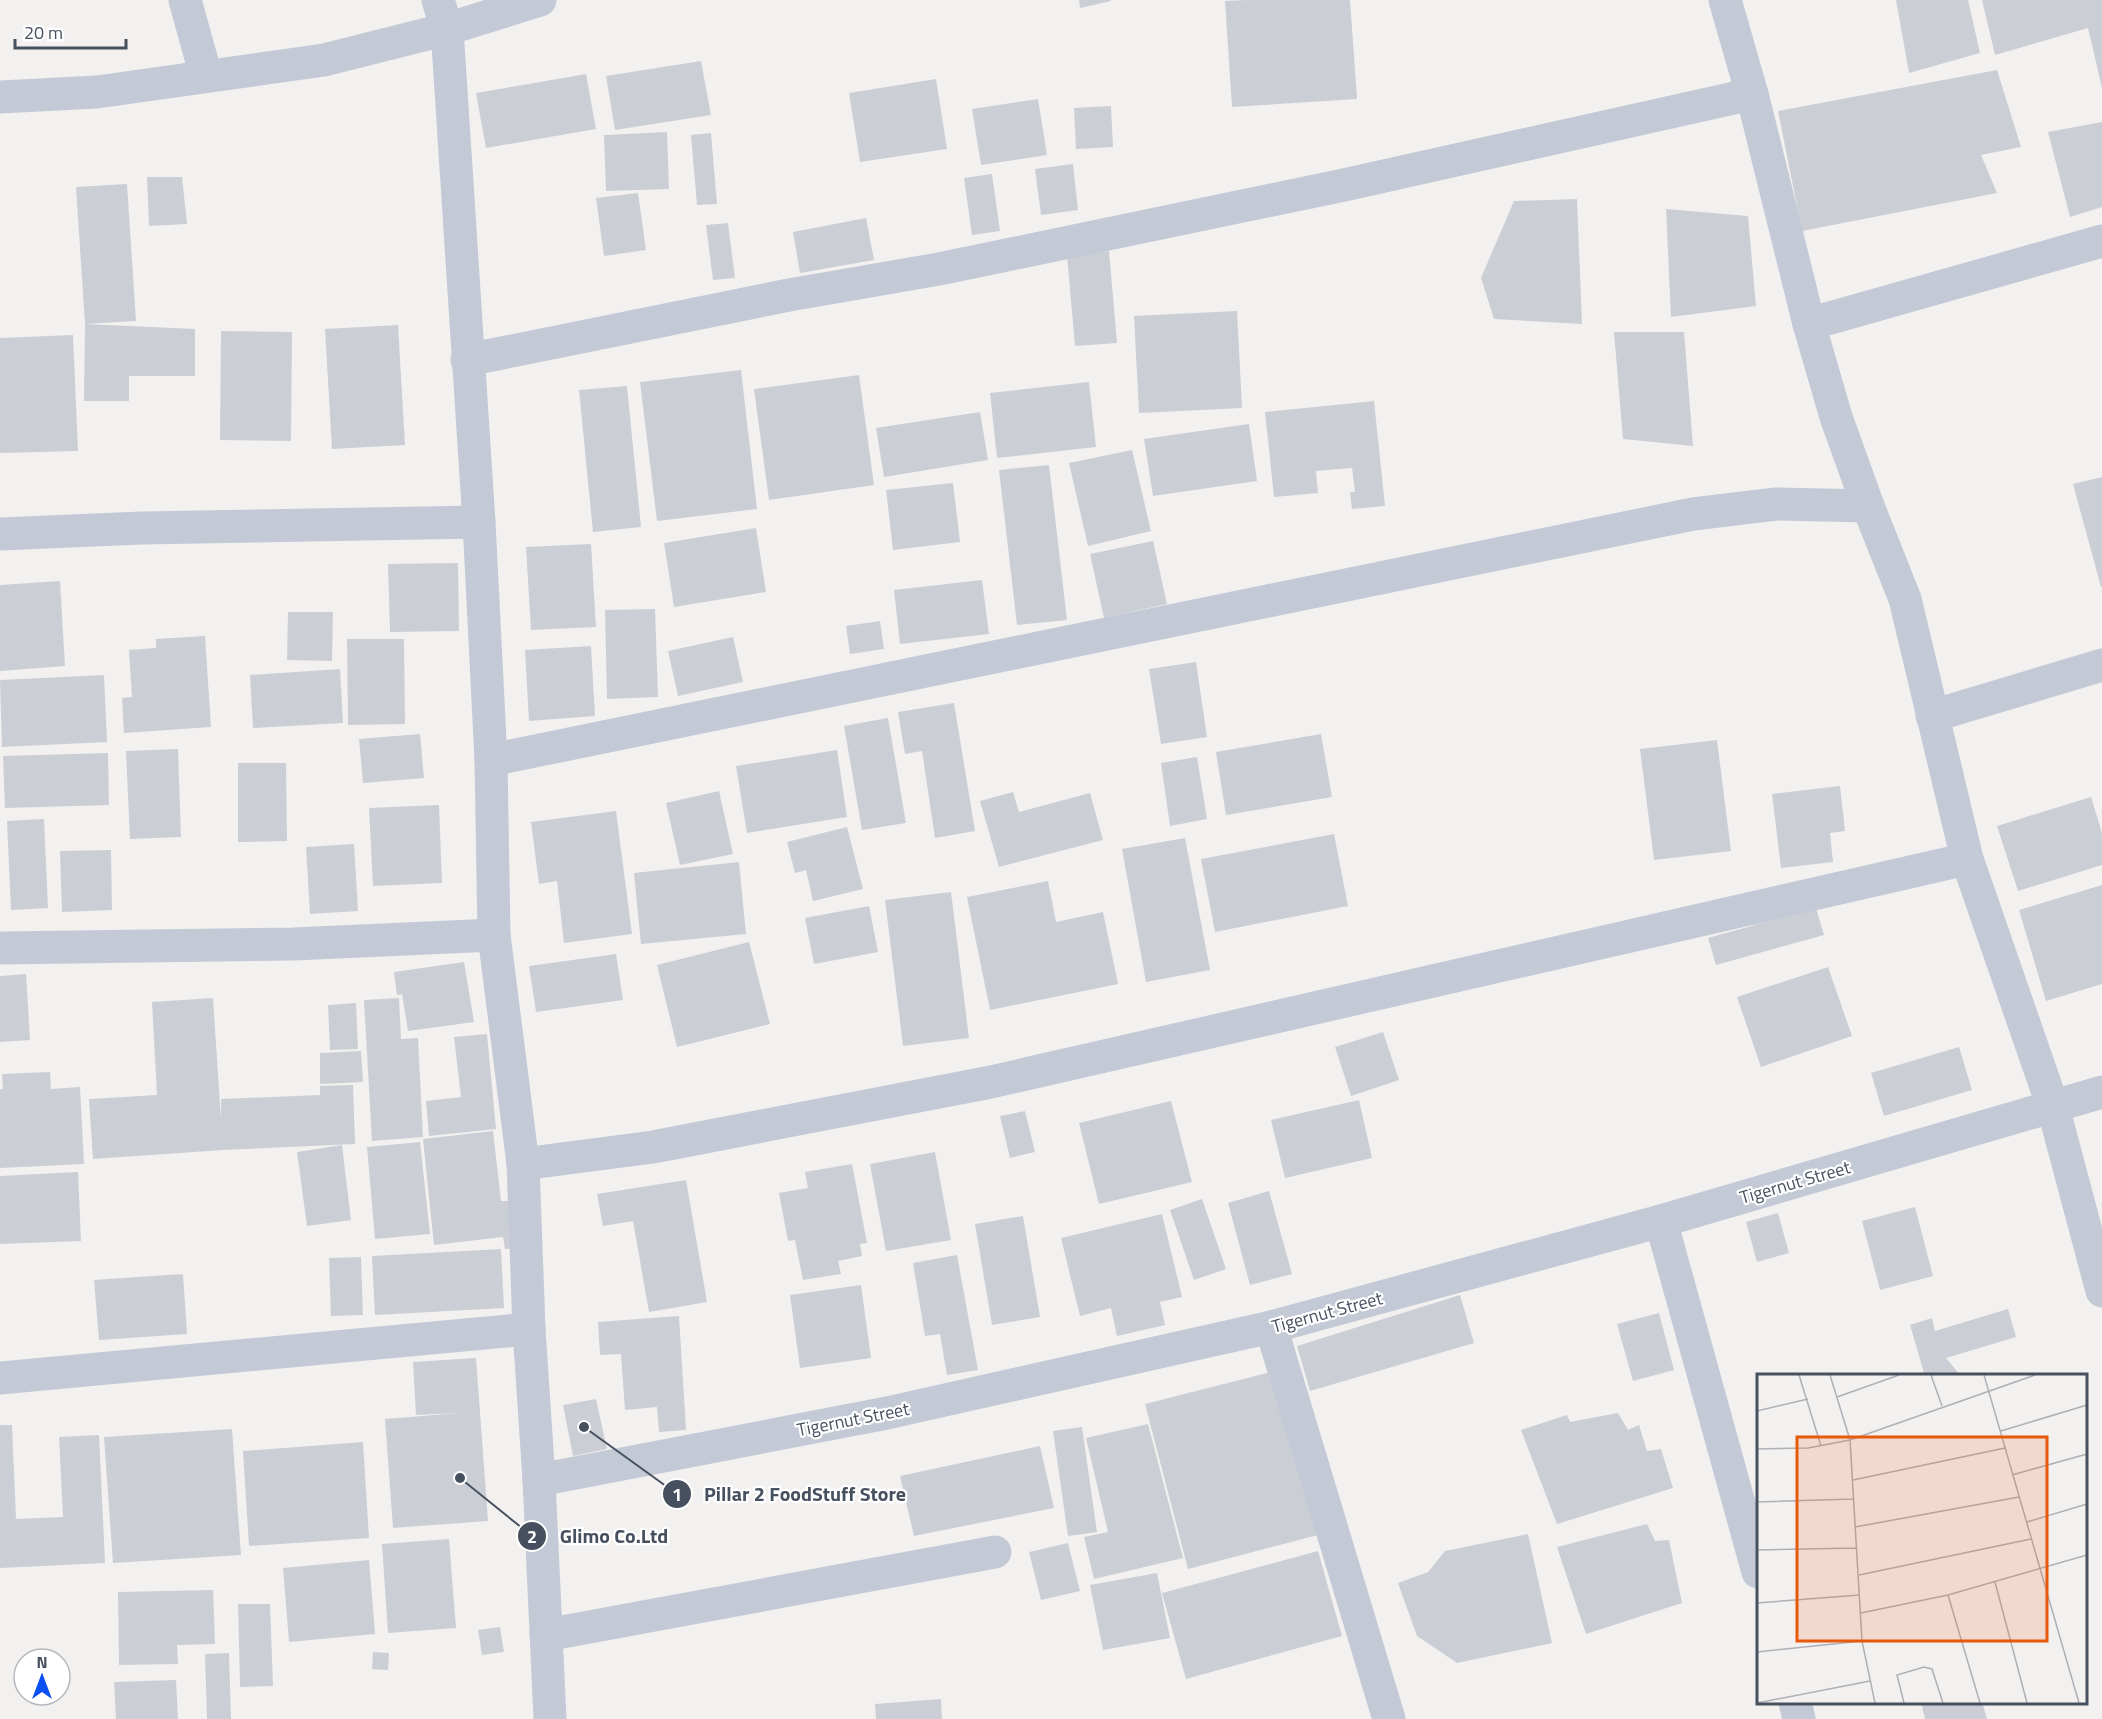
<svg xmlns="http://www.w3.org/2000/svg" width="2102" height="1719" viewBox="0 0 2102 1719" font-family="'Titillium Web',sans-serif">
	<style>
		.building { fill: #ccced6 }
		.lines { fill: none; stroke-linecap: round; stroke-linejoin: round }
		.minor { stroke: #c3cad6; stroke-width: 33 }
		.labels { text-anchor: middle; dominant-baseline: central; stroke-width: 4.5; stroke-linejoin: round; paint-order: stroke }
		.street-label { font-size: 18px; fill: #46505f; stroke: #fff }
		.inset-road { fill: none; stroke: #aeb0b6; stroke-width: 1.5 }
		.view { fill: #e8590c; fill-opacity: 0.15; stroke: #e8590c; stroke-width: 3 }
		.inset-edge { fill: none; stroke: #46505f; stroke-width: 3 }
		.leader { fill: none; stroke: #46505f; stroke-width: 2 }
		.callout-dot { fill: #46505f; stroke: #fff; stroke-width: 2 }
		.mark-label { font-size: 18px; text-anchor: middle; font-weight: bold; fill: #fff }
		.callout-label { font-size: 20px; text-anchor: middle; font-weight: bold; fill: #46505f; stroke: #fff; stroke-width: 4.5; stroke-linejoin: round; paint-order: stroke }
	</style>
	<rect width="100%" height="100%" fill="#f3f0f0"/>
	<!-- building -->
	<g class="building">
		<path d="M 1079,0 L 1111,0 L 1111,1 L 1080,8 Z"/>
		<path d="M 1246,0 L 1350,0 L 1357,99 L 1232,107 L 1225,1 Z"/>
		<path d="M 1896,0 L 1968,0 L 1980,53 L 1909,73 Z"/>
		<path d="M 1982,0 L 2102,0 L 2102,88 L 2088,28 L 1995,55 Z"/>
		<path d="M 701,61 L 711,115 L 615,130 L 606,76 Z"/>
		<path d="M 1997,70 L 2021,147 L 1981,155 L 1997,193 L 1802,231 L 1778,111 Z"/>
		<path d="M 586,74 L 596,129 L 486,148 L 476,93 Z"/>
		<path d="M 936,79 L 947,149 L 860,162 L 849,93 Z"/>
		<path d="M 1038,99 L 1047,155 L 981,165 L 972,109 Z"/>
		<path d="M 1111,106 L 1113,147 L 1076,149 L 1074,108 Z"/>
		<path d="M 2102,122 L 2102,207 L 2070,217 L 2048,132 Z"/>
		<path d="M 667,132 L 669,189 L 606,191 L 604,135 Z"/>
		<path d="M 711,133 L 717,204 L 697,205 L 691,135 Z"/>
		<path d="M 1073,164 L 1078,210 L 1041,215 L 1035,169 Z"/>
		<path d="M 992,174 L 1000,231 L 972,235 L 964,178 Z"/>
		<path d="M 147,177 L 182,177 L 187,224 L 149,226 Z"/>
		<path d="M 127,184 L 136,321 L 85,324 L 76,187 Z"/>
		<path d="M 638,193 L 646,250 L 604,256 L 596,198 Z"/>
		<path d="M 1577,199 L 1582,324 L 1494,319 L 1481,278 L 1514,201 Z"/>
		<path d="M 1666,209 L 1748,216 L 1756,306 L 1671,317 Z"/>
		<path d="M 866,218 L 874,260 L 800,273 L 793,232 Z"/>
		<path d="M 728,223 L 735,278 L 713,280 L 706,225 Z"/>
		<path d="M 1109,251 L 1117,343 L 1075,346 L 1067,255 Z"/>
		<path d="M 1237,311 L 1242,408 L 1139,413 L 1134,316 Z"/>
		<path d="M 85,324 L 195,329 L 195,376 L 129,376 L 129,401 L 84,401 Z"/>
		<path d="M 398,325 L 405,445 L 332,449 L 325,329 Z"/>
		<path d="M 221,331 L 292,332 L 291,441 L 220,440 Z"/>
		<path d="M 1614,332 L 1684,332 L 1693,446 L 1623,439 Z"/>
		<path d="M 73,335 L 78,451 L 0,453 L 0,338 Z"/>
		<path d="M 741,370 L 757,509 L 657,521 L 640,382 Z"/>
		<path d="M 859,375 L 874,485 L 769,500 L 754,389 Z"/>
		<path d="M 1089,382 L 1096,447 L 997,458 L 990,393 Z"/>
		<path d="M 627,386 L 641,527 L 593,532 L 579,390 Z"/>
		<path d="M 1374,401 L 1385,506 L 1352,509 L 1350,492 L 1355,492 L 1352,468 L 1316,471 L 1318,493 L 1274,497 L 1265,412 Z"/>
		<path d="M 980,412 L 988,460 L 884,477 L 876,428 Z"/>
		<path d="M 1249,424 L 1257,481 L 1153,496 L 1144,439 Z"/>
		<path d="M 1132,450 L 1151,531 L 1088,546 L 1069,463 Z"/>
		<path d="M 1049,465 L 1067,620 L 1017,625 L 999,470 Z"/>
		<path d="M 2102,477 L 2102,587 L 2101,587 L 2073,484 Z"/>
		<path d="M 953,483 L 960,542 L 893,550 L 886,490 Z"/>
		<path d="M 756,528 L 766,592 L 674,607 L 664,543 Z"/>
		<path d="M 1153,541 L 1167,604 L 1104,618 L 1090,554 Z"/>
		<path d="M 591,544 L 596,627 L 531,630 L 526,547 Z"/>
		<path d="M 458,563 L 459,631 L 390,632 L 388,564 Z"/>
		<path d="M 982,580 L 989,634 L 900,644 L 894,590 Z"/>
		<path d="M 60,581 L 65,666 L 0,671 L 0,585 Z"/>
		<path d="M 655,609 L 658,697 L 607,699 L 605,610 Z"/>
		<path d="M 288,612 L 333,612 L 332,661 L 287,660 Z"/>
		<path d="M 880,621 L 884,649 L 850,654 L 846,626 Z"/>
		<path d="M 205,636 L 211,727 L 124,733 L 122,698 L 132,697 L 129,650 L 156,648 L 156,639 Z"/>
		<path d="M 733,637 L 743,682 L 678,696 L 668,651 Z"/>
		<path d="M 347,639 L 404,639 L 405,724 L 348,725 Z"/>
		<path d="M 591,646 L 595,716 L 529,721 L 525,650 Z"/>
		<path d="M 1196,662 L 1207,737 L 1161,744 L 1149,669 Z"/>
		<path d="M 340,669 L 343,723 L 253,728 L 250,675 Z"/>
		<path d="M 104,675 L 107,742 L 2,747 L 0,680 Z"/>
		<path d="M 954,703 L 975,831 L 935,838 L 922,751 L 905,754 L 898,712 Z"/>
		<path d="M 888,718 L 906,823 L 862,830 L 844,726 Z"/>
		<path d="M 420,734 L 424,778 L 363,783 L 359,739 Z"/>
		<path d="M 1321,734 L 1332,797 L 1226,815 L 1216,752 Z"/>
		<path d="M 1717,740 L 1731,851 L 1654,860 L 1640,749 Z"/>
		<path d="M 178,749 L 181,837 L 130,839 L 126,751 Z"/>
		<path d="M 837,750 L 847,817 L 747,833 L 736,766 Z"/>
		<path d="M 108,753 L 109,805 L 5,808 L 3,756 Z"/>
		<path d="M 1197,757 L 1207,819 L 1170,826 L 1161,763 Z"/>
		<path d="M 238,763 L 286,763 L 287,841 L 238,842 Z"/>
		<path d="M 1840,786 L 1845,831 L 1830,833 L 1833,862 L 1781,868 L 1772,794 Z"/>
		<path d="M 719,791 L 733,854 L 680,865 L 666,803 Z"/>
		<path d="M 1013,792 L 1019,812 L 1090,793 L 1103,840 L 999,867 L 980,801 Z"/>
		<path d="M 2091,797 L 2102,833 L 2102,865 L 2018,891 L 1997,826 Z"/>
		<path d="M 439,805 L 442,883 L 373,886 L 369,808 Z"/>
		<path d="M 616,811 L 632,934 L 564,943 L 557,881 L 539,884 L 531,822 Z"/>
		<path d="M 44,819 L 48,908 L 11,910 L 7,821 Z"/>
		<path d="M 847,827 L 863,889 L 813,901 L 806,870 L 795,873 L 787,842 Z"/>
		<path d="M 1334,834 L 1348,906 L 1215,932 L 1201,859 Z"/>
		<path d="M 1185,838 L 1210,970 L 1146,982 L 1122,849 Z"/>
		<path d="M 354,844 L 358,911 L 310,914 L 306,847 Z"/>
		<path d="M 111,850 L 112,910 L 62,912 L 60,851 Z"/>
		<path d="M 739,862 L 746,934 L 641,944 L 634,873 Z"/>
		<path d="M 1048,881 L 1056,922 L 1103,912 L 1118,984 L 990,1010 L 967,897 Z"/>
		<path d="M 2102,885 L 2102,984 L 2046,1001 L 2019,910 Z"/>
		<path d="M 951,892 L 969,1038 L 903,1046 L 885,900 Z"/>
		<path d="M 869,906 L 878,952 L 814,964 L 805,918 Z"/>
		<path d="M 1816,908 L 1824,935 L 1716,965 L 1708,938 Z"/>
		<path d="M 749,942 L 770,1024 L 677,1047 L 657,965 Z"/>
		<path d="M 616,954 L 623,1000 L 536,1012 L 529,966 Z"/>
		<path d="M 464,962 L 474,1022 L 408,1031 L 402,994 L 397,995 L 394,972 Z"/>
		<path d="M 1828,967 L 1852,1036 L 1761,1067 L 1737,997 Z"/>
		<path d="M 26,974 L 30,1040 L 0,1042 L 0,976 Z"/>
		<path d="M 213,998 L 221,1120 L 221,1099 L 320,1095 L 320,1086 L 353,1085 L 355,1144 L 223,1150 L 93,1159 L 89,1099 L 157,1095 L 152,1002 Z"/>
		<path d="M 399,998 L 401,1039 L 418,1038 L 423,1137 L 372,1141 L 364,1000 Z"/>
		<path d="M 356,1003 L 358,1049 L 330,1050 L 328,1005 Z"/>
		<path d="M 1383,1032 L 1399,1080 L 1351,1096 L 1335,1047 Z"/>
		<path d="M 487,1034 L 496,1129 L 429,1136 L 426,1101 L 461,1097 L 454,1037 Z"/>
		<path d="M 1959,1047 L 1972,1090 L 1884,1116 L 1871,1073 Z"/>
		<path d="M 361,1051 L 363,1082 L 320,1084 L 320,1053 Z"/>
		<path d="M 50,1072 L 51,1089 L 80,1087 L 84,1164 L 0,1168 L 0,1089 L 3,1089 L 2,1074 Z"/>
		<path d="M 1359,1100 L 1372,1158 L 1285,1178 L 1271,1120 Z"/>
		<path d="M 1171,1101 L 1192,1182 L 1099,1204 L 1079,1123 Z"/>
		<path d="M 1025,1111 L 1035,1152 L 1010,1158 L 1000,1116 Z"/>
		<path d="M 493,1131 L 501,1201 L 510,1201 L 515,1248 L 505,1249 L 503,1237 L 434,1245 L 423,1139 Z"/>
		<path d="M 420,1142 L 430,1234 L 375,1239 L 367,1147 Z"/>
		<path d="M 342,1145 L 351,1220 L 307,1226 L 297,1152 Z"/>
		<path d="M 935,1152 L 951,1240 L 886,1251 L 870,1164 Z"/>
		<path d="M 852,1164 L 867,1243 L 860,1244 L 862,1256 L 838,1261 L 841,1274 L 803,1280 L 795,1240 L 788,1241 L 779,1193 L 808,1188 L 805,1172 Z"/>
		<path d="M 78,1172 L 81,1241 L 0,1244 L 0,1176 Z"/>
		<path d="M 686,1180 L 707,1302 L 649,1312 L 633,1221 L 603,1226 L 597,1194 Z"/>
		<path d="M 1269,1191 L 1292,1274 L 1250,1285 L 1228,1203 Z"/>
		<path d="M 1202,1199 L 1226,1269 L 1194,1280 L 1170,1210 Z"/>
		<path d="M 1915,1207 L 1933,1276 L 1880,1290 L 1862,1221 Z"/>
		<path d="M 1778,1213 L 1789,1253 L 1757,1262 L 1746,1222 Z"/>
		<path d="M 1162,1214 L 1182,1297 L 1160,1302 L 1165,1325 L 1117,1336 L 1111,1308 L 1080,1316 L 1061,1238 Z"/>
		<path d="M 1023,1216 L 1040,1317 L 992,1325 L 975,1224 Z"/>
		<path d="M 501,1249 L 504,1308 L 375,1315 L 372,1256 Z"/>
		<path d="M 957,1255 L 978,1370 L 947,1375 L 940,1334 L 925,1336 L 913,1263 Z"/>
		<path d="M 361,1257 L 363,1315 L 331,1316 L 329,1258 Z"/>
		<path d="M 183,1274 L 187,1334 L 99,1340 L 94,1280 Z"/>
		<path d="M 861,1285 L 871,1358 L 800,1368 L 790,1295 Z"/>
		<path d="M 1460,1295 L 1474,1343 L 1310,1391 L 1297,1346 Z"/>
		<path d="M 2008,1309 L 2016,1337 L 1946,1358 L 1961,1376 L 1925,1376 L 1910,1325 L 1932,1318 L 1935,1331 Z"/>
		<path d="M 1659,1313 L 1674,1370 L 1633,1381 L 1617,1324 Z"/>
		<path d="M 679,1316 L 686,1430 L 659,1432 L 657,1407 L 625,1410 L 621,1354 L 600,1355 L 598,1322 Z"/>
		<path d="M 476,1358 L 488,1521 L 393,1528 L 385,1419 L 459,1413 L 416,1415 L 413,1362 Z"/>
		<path d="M 1275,1371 L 1318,1535 L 1188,1569 L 1145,1404 Z"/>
		<path d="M 596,1399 L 607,1449 L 573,1456 L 563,1405 Z"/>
		<path d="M 1618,1413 L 1628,1430 L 1639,1425 L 1647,1451 L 1661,1449 L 1673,1488 L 1557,1524 L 1521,1430 L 1567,1415 L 1570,1422 Z"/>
		<path d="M 1148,1424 L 1183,1558 L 1094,1579 L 1084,1537 L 1108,1532 L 1086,1438 Z"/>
		<path d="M 0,1425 L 12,1425 L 16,1519 L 63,1517 L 59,1437 L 99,1435 L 105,1563 L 0,1568 Z"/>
		<path d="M 1082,1427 L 1097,1532 L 1068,1536 L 1053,1431 Z"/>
		<path d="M 232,1429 L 241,1555 L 113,1563 L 104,1437 Z"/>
		<path d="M 363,1442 L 369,1538 L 249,1546 L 243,1451 Z"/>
		<path d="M 1040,1446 L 1054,1508 L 914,1536 L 900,1476 Z"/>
		<path d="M 1647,1524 L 1655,1541 L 1669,1540 L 1682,1603 L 1586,1634 L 1557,1547 Z"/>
		<path d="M 1528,1534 L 1552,1643 L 1457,1663 L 1417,1636 L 1398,1583 L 1428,1572 L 1445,1551 Z"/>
		<path d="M 449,1539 L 456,1628 L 388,1633 L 382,1544 Z"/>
		<path d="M 1068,1543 L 1080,1591 L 1041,1600 L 1029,1552 Z"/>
		<path d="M 1318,1551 L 1342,1636 L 1186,1679 L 1162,1593 Z"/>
		<path d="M 369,1560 L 375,1634 L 289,1642 L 283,1568 Z"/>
		<path d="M 1157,1573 L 1170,1638 L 1103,1650 L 1090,1585 Z"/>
		<path d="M 213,1590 L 215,1644 L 177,1645 L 178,1664 L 119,1665 L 118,1592 Z"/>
		<path d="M 238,1604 L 270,1604 L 273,1686 L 240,1687 Z"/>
		<path d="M 500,1627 L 504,1652 L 482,1655 L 478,1630 Z"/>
		<path d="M 373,1652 L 389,1653 L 388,1670 L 372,1669 Z"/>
		<path d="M 229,1653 L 231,1719 L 207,1719 L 205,1654 Z"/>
		<path d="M 176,1680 L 178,1719 L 116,1719 L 114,1682 Z"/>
		<path d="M 941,1699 L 942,1719 L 876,1719 L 875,1704 Z"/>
		<path d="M 1921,1702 L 1982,1702 L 1987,1719 L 1925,1719 Z"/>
	</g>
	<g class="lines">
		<!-- minor -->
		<g class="minor">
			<path d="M 185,0 L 206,76"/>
			<path d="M 438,0 L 447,29 L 479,522 L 491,760 L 494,935 L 523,1164 L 529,1329 L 539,1480 L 550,1719"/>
			<path d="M 1725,0 L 1752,94 L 1809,324 L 1836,417 L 1868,506 L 1905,599 L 1967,859 L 2053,1107 L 2102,1291"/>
			<path d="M 0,97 L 97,92 L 324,60 L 447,29 L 540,0"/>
			<path d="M 1809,324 L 2102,241"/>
			<path d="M 467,360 L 789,295 L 939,269 L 1344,185 L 1752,94"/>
			<path d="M 0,534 L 142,528 L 479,522"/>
			<path d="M 1932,716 L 2102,665"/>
			<path d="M 491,760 L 1693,514 L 1776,504 L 1868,506"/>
			<path d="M 0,948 L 294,944 L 494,935"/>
			<path d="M 523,1164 L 653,1147 L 991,1082 L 1967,859"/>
			<path d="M 1661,1221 L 1758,1572"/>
			<path d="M 1271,1327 L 1389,1719"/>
			<path d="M 0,1378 L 529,1329"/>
			<path d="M 539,1480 L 887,1413 L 1271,1327 L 1661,1221 L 2102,1092"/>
			<path d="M 546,1635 L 995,1552"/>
			<path d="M 1795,1702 L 1799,1719"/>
		</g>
	</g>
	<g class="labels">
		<!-- street labels -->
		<g class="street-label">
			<text transform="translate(1795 1182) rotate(-16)">Tigernut Street</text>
			<text transform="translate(1327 1312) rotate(-15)">Tigernut Street</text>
			<text transform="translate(853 1419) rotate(-11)">Tigernut Street</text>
		</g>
	</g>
	<!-- overview -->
	<g transform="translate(1757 1374)">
		<rect width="330" height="330" fill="#f3f0f0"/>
		<path class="inset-road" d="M 42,1 L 64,72M 73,1 L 93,66 L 105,267 L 118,329M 174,1 L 185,32M 227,1 L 322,329M 80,23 L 142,1M 0,37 L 51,25M 244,57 L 330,31M 0,75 L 51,74 L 93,66 L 278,1M 255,101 L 330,80M 96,106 L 248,74M 0,128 L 97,125M 270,148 L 330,130M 98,153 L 262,123M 0,176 L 99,174M 102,201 L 274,165M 238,208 L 270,329M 191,221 L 223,329M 0,229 L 103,221M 104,239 L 191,221 L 330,181M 0,278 L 105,267M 0,329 L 113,307M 147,329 L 140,301 L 167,293 L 175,295 L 186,329"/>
		<path class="view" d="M 40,63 L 290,63 L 290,267 L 40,267 Z"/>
		<rect width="330" height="330" class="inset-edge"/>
	</g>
	<!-- callouts -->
	<path class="leader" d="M584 1427L677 1494M460 1478L532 1536"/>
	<g class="callout-dot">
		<circle cx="584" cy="1427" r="6"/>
		<circle cx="460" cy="1478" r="6"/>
		<circle cx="677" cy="1494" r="15"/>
		<circle cx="532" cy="1536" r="15"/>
	</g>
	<g class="mark-label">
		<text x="677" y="1501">1</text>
		<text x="532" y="1543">2</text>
	</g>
	<g class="callout-label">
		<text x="805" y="1501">Pillar 2 FoodStuff Store</text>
		<text x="614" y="1543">Glimo Co.Ltd</text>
	</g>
	<!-- north arrow -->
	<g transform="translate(42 1677)"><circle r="28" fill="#ffffff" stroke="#b5b9bf" stroke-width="1.5"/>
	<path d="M0-4.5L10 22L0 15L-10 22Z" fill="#0a50f2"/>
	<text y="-9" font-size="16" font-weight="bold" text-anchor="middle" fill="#46505f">N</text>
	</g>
	<!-- scale -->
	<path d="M15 39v9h111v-9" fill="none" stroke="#46505f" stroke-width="3"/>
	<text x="24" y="39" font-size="18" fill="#46505f" stroke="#ffffff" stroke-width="4.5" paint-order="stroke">20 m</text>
</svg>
